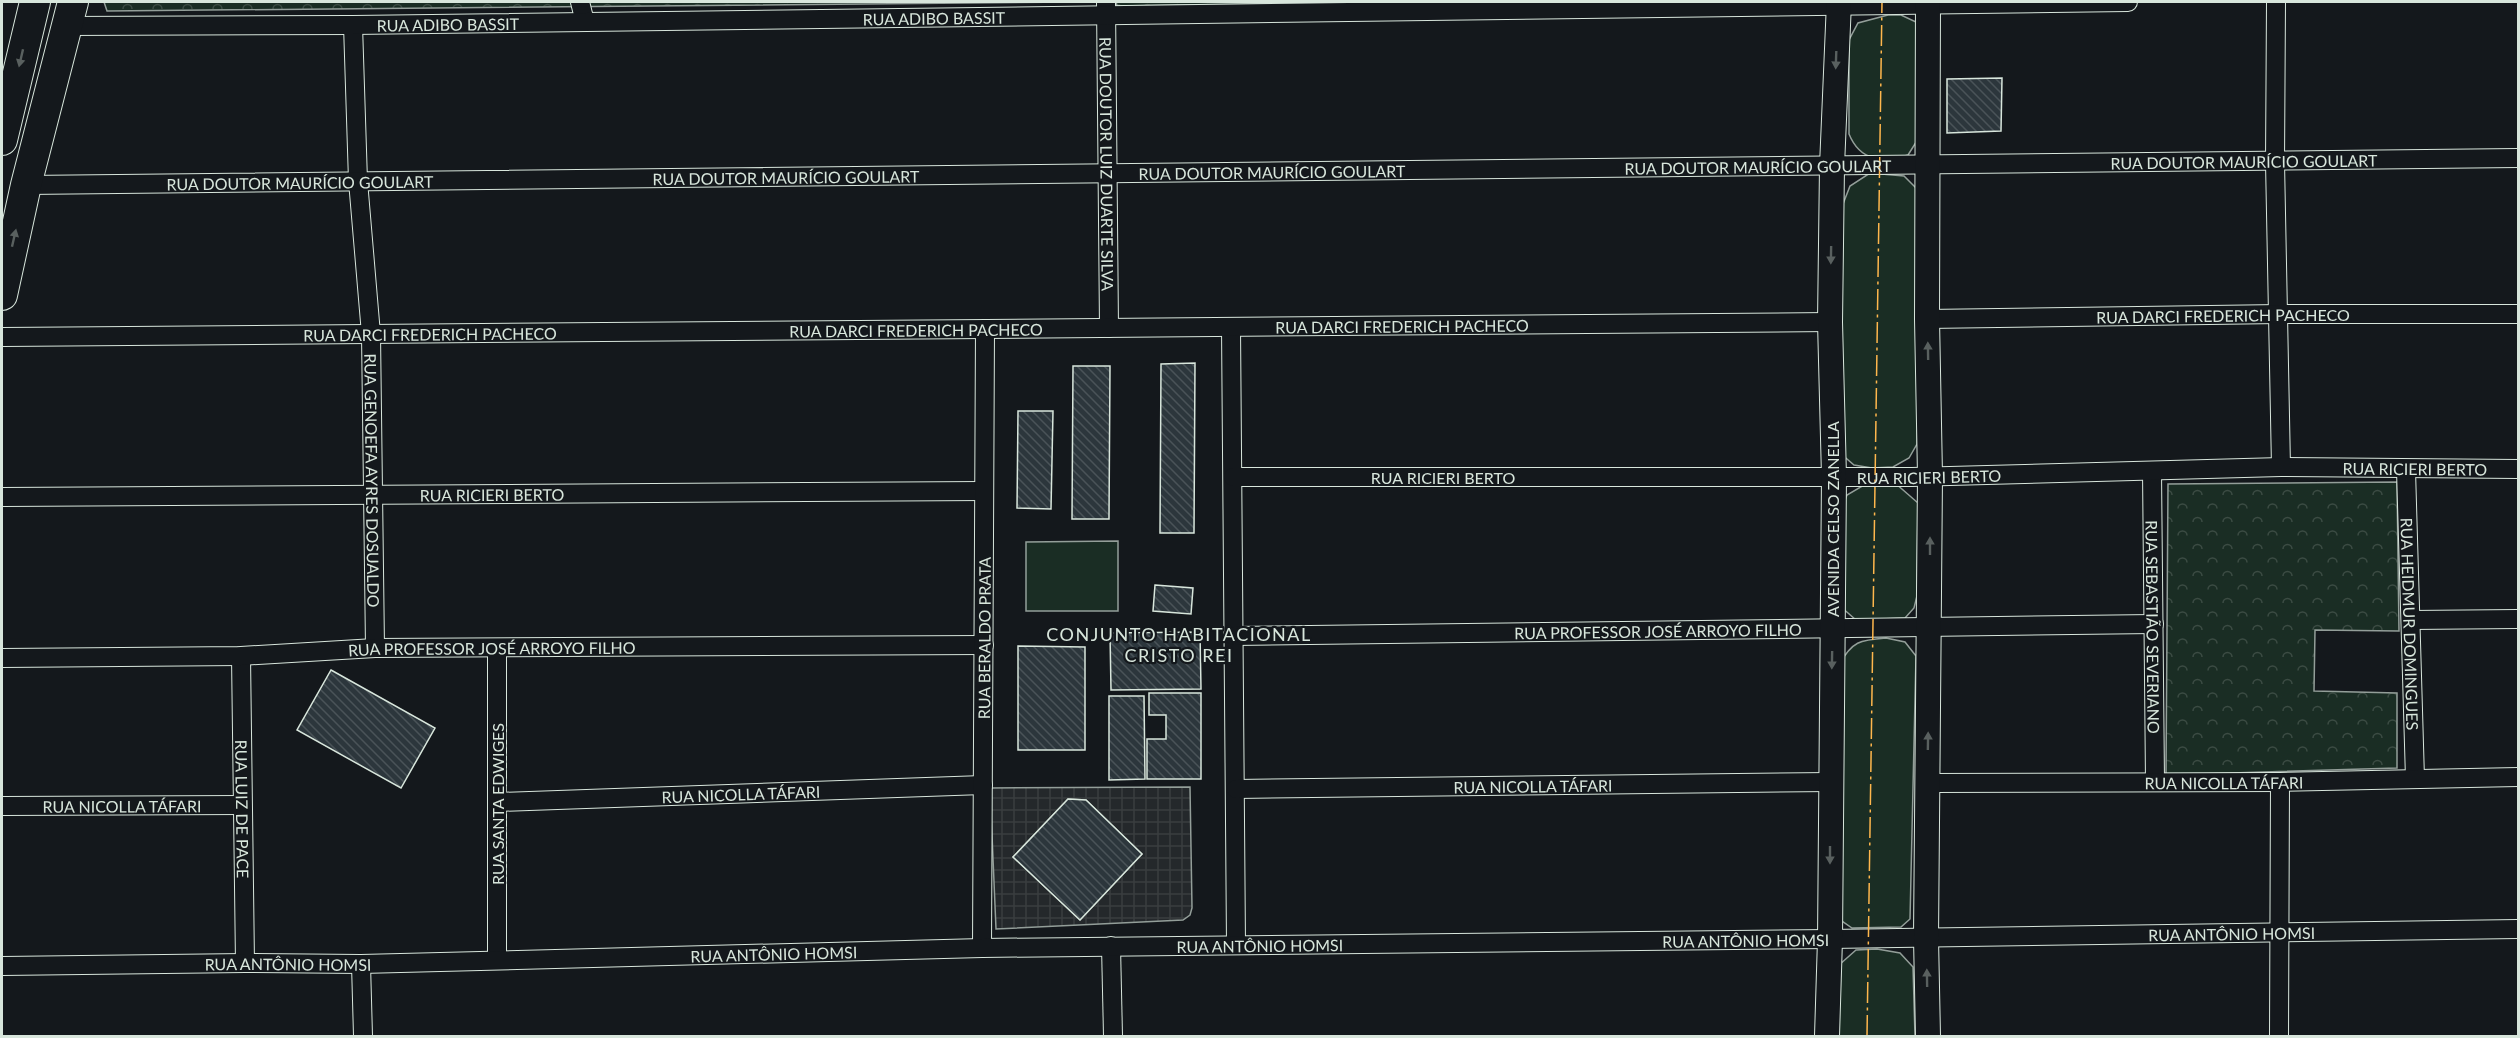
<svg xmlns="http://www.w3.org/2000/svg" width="2520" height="1038" viewBox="0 0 2520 1038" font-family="Lato,sans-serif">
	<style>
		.grass { fill: #1a2d24; stroke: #939e99; stroke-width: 1.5 }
		.park { fill: url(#park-crowns); stroke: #939e99; stroke-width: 1.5 }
		.plaza { fill: url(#plaza-grid); stroke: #939e99; stroke-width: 1.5; fill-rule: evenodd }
		.building { fill: url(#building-back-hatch); stroke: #d8e6dc; stroke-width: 1.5 }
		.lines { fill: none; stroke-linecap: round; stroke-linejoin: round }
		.minor-casing { stroke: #d8e6dc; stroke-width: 20 }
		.tertiary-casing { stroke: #d8e6dc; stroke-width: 26 }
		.primary-casing { stroke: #d8e6dc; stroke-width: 32 }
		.minor { stroke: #14181c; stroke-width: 18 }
		.tertiary { stroke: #14181c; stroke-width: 24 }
		.primary { stroke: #14181c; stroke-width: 30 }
		.power { stroke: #ffb74d; stroke-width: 1.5; stroke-dasharray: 21 4.5 3 4.5; stroke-linecap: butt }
		.oneway { fill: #59605f }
		.labels { text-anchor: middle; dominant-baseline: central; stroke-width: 4.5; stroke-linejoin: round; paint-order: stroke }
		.street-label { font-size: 16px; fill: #d8e6dc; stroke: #14181c }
		.neighbourhood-label { font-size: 18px; letter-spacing: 1.5px; fill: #d8e6dc; stroke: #14181c }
	</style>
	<defs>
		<pattern id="park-crowns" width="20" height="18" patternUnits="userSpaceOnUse" patternTransform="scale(1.5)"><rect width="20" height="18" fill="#1a2d24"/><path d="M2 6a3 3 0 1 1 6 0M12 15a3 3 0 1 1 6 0" fill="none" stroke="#3b4b43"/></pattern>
		<pattern id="plaza-grid" width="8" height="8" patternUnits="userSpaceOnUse" patternTransform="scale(1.5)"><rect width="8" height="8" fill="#24282b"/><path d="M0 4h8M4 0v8" fill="none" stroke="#393d3f"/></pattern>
		<pattern id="building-back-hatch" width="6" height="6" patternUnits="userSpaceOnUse" patternTransform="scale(1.5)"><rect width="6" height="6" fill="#2c363c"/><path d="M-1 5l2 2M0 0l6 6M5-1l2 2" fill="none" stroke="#4a5358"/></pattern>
	</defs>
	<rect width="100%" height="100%" fill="#14181c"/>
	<!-- grass -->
	<g class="grass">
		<path d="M 1888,15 L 1901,15 L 1916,22 L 1920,136 L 1908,155 C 1882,163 1860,161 1849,134 L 1849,40 L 1858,23 Z"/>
		<path d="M 1870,173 L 1904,176 L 1921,193 L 1922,253 L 1917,444 L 1909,458 L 1893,467 L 1872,468 L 1854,465 L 1840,453 L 1843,204 L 1850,186 Z"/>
		<path d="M 1869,482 L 1895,483 L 1918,503 L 1917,596 L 1914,608 L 1905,618 L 1856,620 L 1840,606 L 1840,512 L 1847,495 Z"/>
		<path d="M 1118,541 L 1118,611 L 1026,611 L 1026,542 Z"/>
		<path d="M 1886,638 L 1905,642 L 1916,656 L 1910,919 L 1901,927 L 1852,928 L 1842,921 L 1839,665 C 1852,641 1860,640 1886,638 Z"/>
		<path d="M 1877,949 L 1900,953 L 1913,967 L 1915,1036 L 1835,1036 L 1839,965 L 1856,950 Z"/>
	</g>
	<!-- park -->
	<g class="park">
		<path d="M 104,2 L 1075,2 L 107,11 Z"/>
		<path d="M 1116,2 L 1370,2 L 1117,6 Z"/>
		<path d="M 2397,482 L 2399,631 L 2315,630 L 2314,691 L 2397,693 L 2397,768 L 2166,775 L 2168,484 Z"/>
	</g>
	<!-- plaza -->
	<path class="plaza" d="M 1190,787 L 1192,908 L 1190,915 L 1183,920 L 996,929 L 990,788 ZM 1068,799 L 1086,800 L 1142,854 L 1080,920 L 1013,857 Z"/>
	<!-- building -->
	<g class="building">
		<path d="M 2002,78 L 2001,131 L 1947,133 L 1947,79 Z"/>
		<path d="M 1195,363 L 1194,533 L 1160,533 L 1161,364 Z"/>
		<path d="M 1073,366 L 1110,366 L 1109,519 L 1072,519 Z"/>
		<path d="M 1018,411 L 1053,411 L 1051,509 L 1017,508 Z"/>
		<path d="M 1155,585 L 1193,588 L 1191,614 L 1153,611 Z"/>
		<path d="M 1200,632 L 1201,689 L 1111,690 L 1110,633 Z"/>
		<path d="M 1018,646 L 1085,647 L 1085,750 L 1018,750 Z"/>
		<path d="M 331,670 L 435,728 L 401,788 L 297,730 Z"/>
		<path d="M 1149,693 L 1201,693 L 1201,779 L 1147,779 L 1147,739 L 1166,739 L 1166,715 L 1149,715 Z"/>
		<path d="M 1109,696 L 1144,696 L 1145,779 L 1109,780 Z"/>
		<path d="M 1068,799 L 1086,800 L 1142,854 L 1080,920 L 1013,857 Z"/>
	</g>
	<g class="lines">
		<defs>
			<g id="minor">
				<path d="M 580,2 L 585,22"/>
				<path id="s1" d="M 1106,2 L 1109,328"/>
				<path d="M 2276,2 L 2275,162 L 2281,467"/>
				<path id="s2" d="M 353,25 L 358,181 L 371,334 L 375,648"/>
				<path id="s3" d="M 66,26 L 353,25 L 2128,2"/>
				<path id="s4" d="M 26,185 L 2518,158"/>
				<path id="s5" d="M 1927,319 L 2280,314 L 2518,314"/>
				<path d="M 1231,327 L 1236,944"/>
				<path id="s6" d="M 2,337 L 1830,322"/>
				<path id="s7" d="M 2406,470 L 2415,779"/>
				<path id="s8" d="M 2152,471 L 2155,782"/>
				<path id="s9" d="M 1233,477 L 1912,477 L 2281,467 L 2518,469"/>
				<path id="s10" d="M 2,497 L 984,491"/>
				<path d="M 2411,620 L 2518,619"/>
				<path id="s11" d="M 1234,636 L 2154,624"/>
				<path id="s12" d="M 241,656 L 245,963"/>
				<path id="s13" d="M 2,658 L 241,656 L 375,648 L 984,645"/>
				<path id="s14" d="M 1928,783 L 2280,782 L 2518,777"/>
				<path id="s15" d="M 1236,789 L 1831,782"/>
				<path id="s16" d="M 498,802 L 983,785"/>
				<path id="s17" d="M 2,806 L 242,805"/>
				<path d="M 1111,946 L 1113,1036"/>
				<path id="s18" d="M 982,948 L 985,329"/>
				<path d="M 497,959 L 497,649"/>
				<path d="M 361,964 L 363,1036"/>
				<path id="s19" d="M 2,966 L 245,963 L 361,964 L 982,948 L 1830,939 L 2518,929"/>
				<path d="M 2279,1036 L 2280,782"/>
			</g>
			<g id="tertiary">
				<path d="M 1827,1036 L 1830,939 L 1834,477 L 1830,322 L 1832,166 L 1839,2"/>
				<path d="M 1928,1036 L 1926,938 L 1930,476 L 1927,319 L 1928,2"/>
			</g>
			<g id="primary">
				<path d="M 2,140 L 35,2"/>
				<path d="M 2,295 L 26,185 L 73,2"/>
			</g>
		</defs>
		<!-- minor casing -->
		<use href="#minor" class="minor-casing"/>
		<!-- tertiary casing -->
		<use href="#tertiary" class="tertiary-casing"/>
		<!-- primary casing -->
		<use href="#primary" class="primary-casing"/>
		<!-- minor -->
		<use href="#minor" class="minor"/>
		<!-- tertiary -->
		<use href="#tertiary" class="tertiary"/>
		<!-- primary -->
		<use href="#primary" class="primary"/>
		<!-- power -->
		<path class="power" d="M 1867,1036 L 1882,2"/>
	</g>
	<!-- one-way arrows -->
	<defs><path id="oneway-solid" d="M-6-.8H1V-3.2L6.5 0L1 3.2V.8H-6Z" transform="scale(1.5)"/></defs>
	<g class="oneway">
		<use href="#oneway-solid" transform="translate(21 58) rotate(103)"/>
		<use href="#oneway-solid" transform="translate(1836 60) rotate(92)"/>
		<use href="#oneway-solid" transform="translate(14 238) rotate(-77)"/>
		<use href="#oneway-solid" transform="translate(1831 255) rotate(91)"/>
		<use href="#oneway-solid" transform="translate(1928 351) rotate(-91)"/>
		<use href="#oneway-solid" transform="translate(1930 546) rotate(-90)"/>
		<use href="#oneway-solid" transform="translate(1832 660) rotate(91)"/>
		<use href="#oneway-solid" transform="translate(1928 741) rotate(-89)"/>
		<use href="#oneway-solid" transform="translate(1830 855) rotate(90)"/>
		<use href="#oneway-solid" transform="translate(1927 978) rotate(-91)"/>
	</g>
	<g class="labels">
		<!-- street labels -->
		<g class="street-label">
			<text stroke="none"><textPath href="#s3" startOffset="868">RUA ADIBO BASSIT</textPath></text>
			<text stroke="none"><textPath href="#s3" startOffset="382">RUA ADIBO BASSIT</textPath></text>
			<text stroke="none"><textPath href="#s4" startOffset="2218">RUA DOUTOR MAURÍCIO GOULART</textPath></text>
			<text stroke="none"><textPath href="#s1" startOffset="162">RUA DOUTOR LUIZ DUARTE SILVA</textPath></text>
			<text stroke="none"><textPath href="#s4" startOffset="1732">RUA DOUTOR MAURÍCIO GOULART</textPath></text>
			<text stroke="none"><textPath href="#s4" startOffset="1246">RUA DOUTOR MAURÍCIO GOULART</textPath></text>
			<text stroke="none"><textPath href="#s4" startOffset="760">RUA DOUTOR MAURÍCIO GOULART</textPath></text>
			<text stroke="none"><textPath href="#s4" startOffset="274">RUA DOUTOR MAURÍCIO GOULART</textPath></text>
			<text stroke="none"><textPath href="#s5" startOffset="296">RUA DARCI FREDERICH PACHECO</textPath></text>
			<text stroke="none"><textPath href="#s6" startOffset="1400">RUA DARCI FREDERICH PACHECO</textPath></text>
			<text stroke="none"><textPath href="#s6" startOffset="914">RUA DARCI FREDERICH PACHECO</textPath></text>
			<text stroke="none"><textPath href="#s6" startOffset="428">RUA DARCI FREDERICH PACHECO</textPath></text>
			<text stroke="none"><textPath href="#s9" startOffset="1182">RUA RICIERI BERTO</textPath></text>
			<text stroke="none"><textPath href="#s9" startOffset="696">RUA RICIERI BERTO</textPath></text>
			<text stroke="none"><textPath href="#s9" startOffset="210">RUA RICIERI BERTO</textPath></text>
			<text stroke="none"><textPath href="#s2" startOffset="456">RUA GENOEFA AYRES DOSUALDO</textPath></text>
			<text stroke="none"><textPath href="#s10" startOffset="490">RUA RICIERI BERTO</textPath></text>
			<text transform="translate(1832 519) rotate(-90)">AVENIDA CELSO ZANELLA</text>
			<text stroke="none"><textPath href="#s7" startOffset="154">RUA HEIDMUR DOMINGUES</textPath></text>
			<text stroke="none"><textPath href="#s8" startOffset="156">RUA SEBASTIÃO SEVERIANO</textPath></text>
			<text stroke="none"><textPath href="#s11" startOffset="424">RUA PROFESSOR JOSÉ ARROYO FILHO</textPath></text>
			<text stroke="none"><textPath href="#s18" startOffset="310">RUA BERALDO PRATA</textPath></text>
			<text stroke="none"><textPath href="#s13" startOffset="490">RUA PROFESSOR JOSÉ ARROYO FILHO</textPath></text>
			<text stroke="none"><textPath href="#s14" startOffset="296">RUA NICOLLA TÁFARI</textPath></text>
			<text stroke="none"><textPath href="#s15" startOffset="297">RUA NICOLLA TÁFARI</textPath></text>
			<text stroke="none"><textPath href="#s16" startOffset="243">RUA NICOLLA TÁFARI</textPath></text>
			<text transform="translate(497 804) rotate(-90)">RUA SANTA EDWIGES</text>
			<text stroke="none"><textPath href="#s17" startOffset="120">RUA NICOLLA TÁFARI</textPath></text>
			<text stroke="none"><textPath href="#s12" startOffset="153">RUA LUIZ DE PACE</textPath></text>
			<text stroke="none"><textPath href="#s19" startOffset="2230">RUA ANTÔNIO HOMSI</textPath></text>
			<text stroke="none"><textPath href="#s19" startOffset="1744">RUA ANTÔNIO HOMSI</textPath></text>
			<text stroke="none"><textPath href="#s19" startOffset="1258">RUA ANTÔNIO HOMSI</textPath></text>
			<text stroke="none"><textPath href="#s19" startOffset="772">RUA ANTÔNIO HOMSI</textPath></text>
			<text stroke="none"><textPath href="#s19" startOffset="286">RUA ANTÔNIO HOMSI</textPath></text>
		</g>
		<!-- neighbourhood labels -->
		<g class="neighbourhood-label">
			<text x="1179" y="634">CONJUNTO HABITACIONAL<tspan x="1179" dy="21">CRISTO REI</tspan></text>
		</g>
	</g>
	<!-- border -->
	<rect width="2520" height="1038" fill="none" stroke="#d8e6dc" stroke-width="6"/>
</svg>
